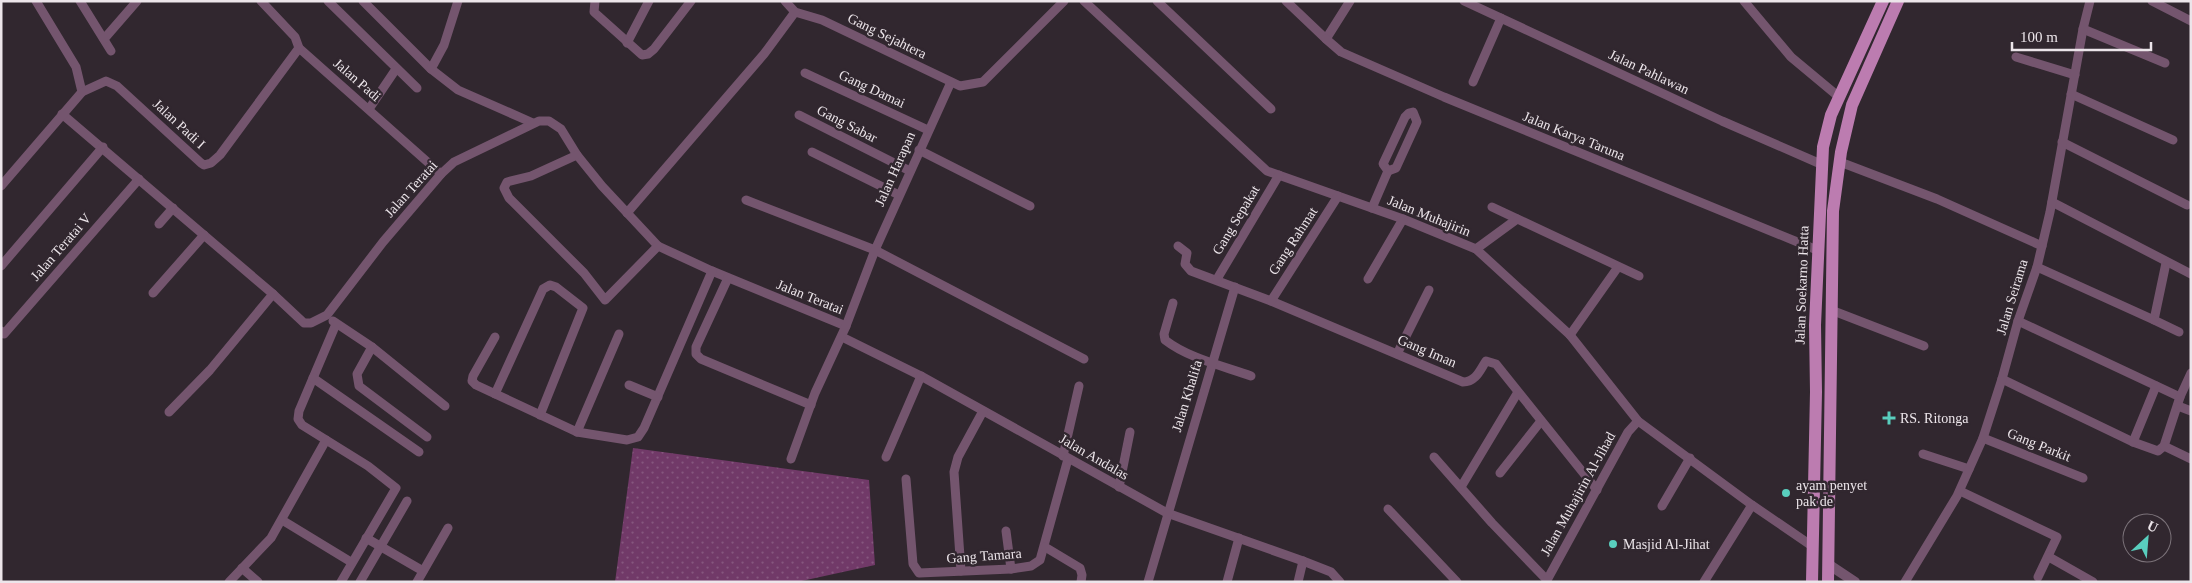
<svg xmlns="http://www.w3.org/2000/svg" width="2192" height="583" viewBox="0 0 2192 583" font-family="Georgia,serif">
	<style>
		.grass { fill: url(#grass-dots) }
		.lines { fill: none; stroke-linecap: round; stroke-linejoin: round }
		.minor { stroke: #74556e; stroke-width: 9 }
		.tertiary { stroke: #74556e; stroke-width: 10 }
		.primary { stroke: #bc7cb0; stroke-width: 12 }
		.poi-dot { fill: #59cebe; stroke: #31272f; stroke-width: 2 }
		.labels { text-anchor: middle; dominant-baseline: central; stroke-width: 5; stroke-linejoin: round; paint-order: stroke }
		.street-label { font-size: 14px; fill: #ece5ea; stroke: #31272f }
		.poi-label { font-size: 14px; fill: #ece5ea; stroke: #31272f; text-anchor: start }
	</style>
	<defs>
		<pattern id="grass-dots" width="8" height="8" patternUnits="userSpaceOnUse" patternTransform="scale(1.25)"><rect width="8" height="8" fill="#713968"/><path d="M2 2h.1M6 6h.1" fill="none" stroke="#85567e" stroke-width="1.8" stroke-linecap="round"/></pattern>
	</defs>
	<rect width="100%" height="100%" fill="#31272f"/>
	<!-- grass -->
	<path class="grass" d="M 633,448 L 869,480 L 875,565 L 797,582 L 615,582 Z"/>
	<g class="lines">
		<!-- minor -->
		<g class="minor">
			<path d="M 36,1 L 76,67 L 82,92"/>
			<path d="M 80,1 L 111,51"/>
			<path d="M 261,1 L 295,37 L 299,48 L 441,174"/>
			<path d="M 328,1 L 417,88"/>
			<path d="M 363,1 L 431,69"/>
			<path d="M 458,1 L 444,45 L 431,69 L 458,90 L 533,123"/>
			<path d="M 595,1 L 594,12 L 642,55 L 648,54 L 654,49 L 691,1"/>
			<path d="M 785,1 L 795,12 L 822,20 L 960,86 L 983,82 L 1064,1"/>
			<path d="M 1084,1 L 1267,171 L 1403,219 L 1476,249 L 1570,335 L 1638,421 L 1752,505 L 1812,546"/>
			<path d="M 1157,1 L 1271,109"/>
			<path d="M 1286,1 L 1326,39 L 1350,1"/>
			<path d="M 1464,1 L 1722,121 L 1823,165"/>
			<path d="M 1744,1 L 1791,57 L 1839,97"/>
			<path d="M 2152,1 L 2191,21"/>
			<path d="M 2083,29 L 2165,63"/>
			<path d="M 104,39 L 137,1"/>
			<path d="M 1326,39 L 1341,52 L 1444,97 L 1817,250"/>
			<path d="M 627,43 L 649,1"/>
			<path d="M 2016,57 L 2075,75"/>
			<path d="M 805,73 L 928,130"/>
			<path d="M 1473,82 L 1501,18"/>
			<path d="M 2071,94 L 2173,140"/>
			<path d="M 369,109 L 396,69"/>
			<path d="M 1413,112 L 1417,122 L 1396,168 L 1388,171 L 1383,164 L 1405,117 L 1409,113 Z"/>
			<path d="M 62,114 L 273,294 L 304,323 L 311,323 L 327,315 L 383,242 L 441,174 L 454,162 L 539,121 L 549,121 L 561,129 L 577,155 L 602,186 L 658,246 L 712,271 L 846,326"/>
			<path d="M 799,115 L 910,171"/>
			<path d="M 2062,142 L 2187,205"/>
			<path d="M 919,150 L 1030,206"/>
			<path d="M 812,152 L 899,195"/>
			<path d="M 577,155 L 531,176 L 507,182 L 504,188 L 509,198 L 584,273 L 605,300 L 658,246"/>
			<path d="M 1840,162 L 1937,199 L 2042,246"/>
			<path d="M 1,186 L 82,92 L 106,81 L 117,86 L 201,163 L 204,165 L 211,163 L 220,155 L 299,48"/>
			<path d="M 746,200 L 875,250 L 1084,359"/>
			<path d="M 2052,202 L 2191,274"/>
			<path d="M 1492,207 L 1639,276"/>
			<path d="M 1372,208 L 1388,171"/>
			<path d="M 627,213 L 764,54 L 795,12"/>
			<path d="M 159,224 L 173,208"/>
			<path d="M 1178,246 L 1187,253 L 1185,264 L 1191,271 L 1271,301 L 1463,382 C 1476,382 1480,370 1486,361 L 1496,364 L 1597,490"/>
			<path d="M 1476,249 L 1517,219"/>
			<path d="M 2166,263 L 2154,320 L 2179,332"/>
			<path d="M 1,266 L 103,147"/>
			<path d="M 2037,267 L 2154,320"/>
			<path d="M 728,278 L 696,347 L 696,354 L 701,359 L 811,405"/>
			<path d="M 1217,279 L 1279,175"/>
			<path d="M 1368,279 L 1403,219"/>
			<path d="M 153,293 L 204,235"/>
			<path d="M 1271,301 L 1338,196"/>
			<path d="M 1173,303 L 1164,334 L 1165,340 C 1188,358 1223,366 1251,376"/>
			<path d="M 1831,310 L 1924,346"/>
			<path d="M 333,321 L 372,347 L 445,406"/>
			<path d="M 2018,321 L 2180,397"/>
			<path d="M 336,324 L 299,411 L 298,419 L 302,425 L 368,466 L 396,488 L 341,582"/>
			<path d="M 1,331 L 4,334 L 139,179"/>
			<path d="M 1570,335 L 1618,267"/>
			<path d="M 495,337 L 473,376 L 472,381 L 476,385 L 577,432 L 627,440 L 638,437 L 644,428 L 712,271"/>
			<path d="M 842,337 L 921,376 L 1167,513 L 1303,561 L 1331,572 L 1340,582"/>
			<path d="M 372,347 L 357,374 L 359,386 L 427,437"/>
			<path d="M 1397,354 L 1429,290"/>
			<path d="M 313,378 L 419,452"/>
			<path d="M 2002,379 L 2133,442 L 2158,451 L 2164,446 L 2180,397 L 2191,373"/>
			<path d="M 629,385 L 658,397"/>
			<path d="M 495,394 L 543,289 L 550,285 L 556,287 L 583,308 L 540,415"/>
			<path d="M 2178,406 L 2191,411"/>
			<path d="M 169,412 L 210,370 L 273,294"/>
			<path d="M 577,432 L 619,334"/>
			<path d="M 1983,438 L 2083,478"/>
			<path d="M 2133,442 L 2156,386"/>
			<path d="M 2164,446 L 2191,459"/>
			<path d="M 1923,454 L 1969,469"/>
			<path d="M 1063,456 L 1079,386"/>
			<path d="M 886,457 L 921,376"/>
			<path d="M 1434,457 L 1492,523 L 1547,580"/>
			<path d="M 791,459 L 815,393 L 846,326 L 875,250 L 951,82"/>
			<path d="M 1500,473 L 1541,421"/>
			<path d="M 906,479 L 913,564 L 919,573 L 1011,569 L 1031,566 L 1040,560 L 1068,459"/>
			<path d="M 1119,487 L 1130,432"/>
			<path d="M 1461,487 L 1518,392"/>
			<path d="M 1960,491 L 2057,537 L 2038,577"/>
			<path d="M 1662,506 L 1690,458"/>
			<path d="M 1388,509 L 1457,582"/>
			<path d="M 282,520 L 351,562"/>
			<path d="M 1006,531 L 1011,569"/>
			<path d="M 366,538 L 423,571"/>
			<path d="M 1045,547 L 1080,568 L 1082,575 L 1081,582"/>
			<path d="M 2049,557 L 2093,582"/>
			<path d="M 242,568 L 258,582"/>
			<path d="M 961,571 L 954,472 L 958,457 L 983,411"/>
			<path d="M 229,582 L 271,538 L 326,440"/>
			<path d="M 360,582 L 407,501"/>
			<path d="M 417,582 L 448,528"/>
			<path d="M 1148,582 L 1235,287"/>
			<path d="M 1227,582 L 1239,538"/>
			<path d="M 1298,582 L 1303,561"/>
			<path d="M 1546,582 L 1628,432 L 1638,421"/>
			<path d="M 1704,582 L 1752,505"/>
			<path d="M 1905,582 L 1957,496 L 1983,438 L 2002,379 L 2018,321 L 2037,267 L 2050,212 L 2083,29 L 2090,1"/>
		</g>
		<!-- tertiary -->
		<path class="tertiary" d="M 1828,564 L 1855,582"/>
		<!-- primary -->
		<g class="primary">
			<path d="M 1812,582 L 1816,392 L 1815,325 L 1823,147 L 1831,115 L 1883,1"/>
			<path d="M 1828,582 L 1833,211 L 1841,152 L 1852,105 L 1898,1"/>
		</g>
	</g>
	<!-- markers -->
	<g class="poi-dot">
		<path d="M1886.5 410.5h5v5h5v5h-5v5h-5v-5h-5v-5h5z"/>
		<circle cx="1786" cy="493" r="5"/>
		<circle cx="1613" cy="544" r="5"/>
	</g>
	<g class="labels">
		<!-- street labels -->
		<g class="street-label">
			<text transform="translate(887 36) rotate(26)">Gang Sejahtera</text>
			<text transform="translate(1649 72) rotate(25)">Jalan Pahlawan</text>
			<text transform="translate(357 80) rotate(41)">Jalan Padi</text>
			<text transform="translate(872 89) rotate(25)">Gang Damai</text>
			<text transform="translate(179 124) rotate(43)">Jalan Padi I</text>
			<text transform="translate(847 124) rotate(27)">Gang Sabar</text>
			<text transform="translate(1574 136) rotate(22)">Jalan Karya Taruna</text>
			<text transform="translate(895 169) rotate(-66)">Jalan Harapan</text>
			<text transform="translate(411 189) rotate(-48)">Jalan Teratai</text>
			<text transform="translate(1429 216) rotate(22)">Jalan Muhajirin</text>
			<text transform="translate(1236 220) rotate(-59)">Gang Sepakat</text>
			<text transform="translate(1293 241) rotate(-57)">Gang Rahmat</text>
			<text transform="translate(61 247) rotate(-49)">Jalan Teratai V</text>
			<text transform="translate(1802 285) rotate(-88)">Jalan Soekarno Hatta</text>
			<text transform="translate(810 297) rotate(22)">Jalan Teratai</text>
			<text transform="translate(2012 297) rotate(-73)">Jalan Seirama</text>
			<text transform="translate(1427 351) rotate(23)">Gang Iman</text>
			<text transform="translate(1187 396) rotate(-73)">Jalan Khalifa</text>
			<text transform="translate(2039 445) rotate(22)">Gang Parkit</text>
			<text transform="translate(1094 457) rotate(30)">Jalan Andalas</text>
			<text transform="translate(1578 494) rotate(-61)">Jalan Muhajirin Al-Jihad</text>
			<text transform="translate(984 556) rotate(-4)">Gang Tamara</text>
		</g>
		<!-- poi labels -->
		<g class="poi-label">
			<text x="1900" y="418">RS. Ritonga</text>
			<text x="1796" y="485">ayam penyet<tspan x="1796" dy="16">pak de</tspan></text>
			<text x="1623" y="544">Masjid Al-Jihat</text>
		</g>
	</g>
	<!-- border -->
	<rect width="2192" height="583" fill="none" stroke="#ece5ea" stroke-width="5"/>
	<!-- north arrow -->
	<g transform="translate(2147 538) rotate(26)"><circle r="24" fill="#31272f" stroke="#7c737a"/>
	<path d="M0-4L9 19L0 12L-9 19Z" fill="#59cebe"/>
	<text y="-8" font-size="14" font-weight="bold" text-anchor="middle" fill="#ece5ea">U</text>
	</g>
	<!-- scale -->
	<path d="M2012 42v8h139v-8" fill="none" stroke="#ece5ea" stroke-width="2.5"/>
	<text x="2020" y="42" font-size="15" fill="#ece5ea" stroke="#31272f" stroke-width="4" paint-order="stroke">100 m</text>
</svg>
